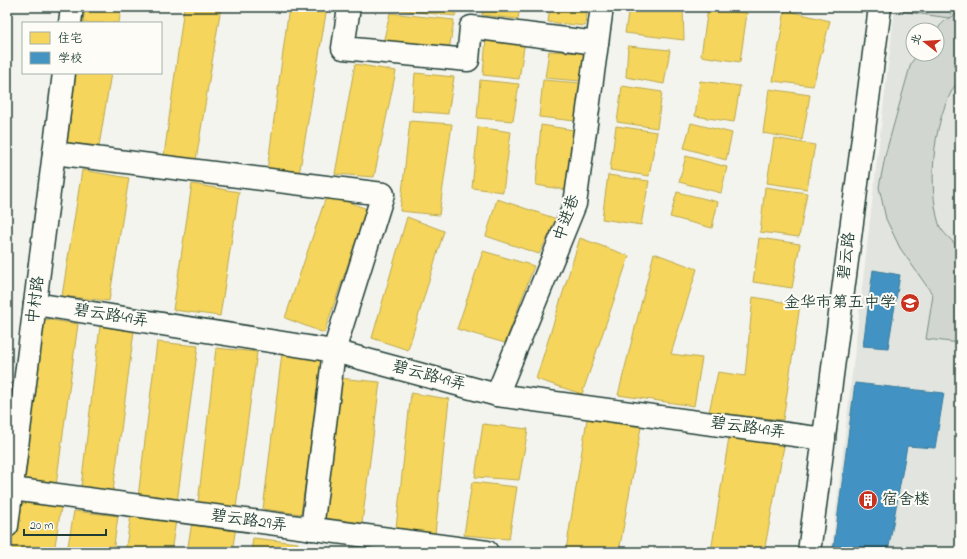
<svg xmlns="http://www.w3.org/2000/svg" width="967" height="559" viewBox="0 0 967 559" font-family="'Indie Flower','LXGW WenKai TC',sans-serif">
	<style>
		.built { fill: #e2e5df; fill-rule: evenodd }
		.green { fill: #d1d6d1; stroke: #788a82 }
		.homes { fill: #f6d55c; stroke: #b6a750 }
		.schools { fill: #4393c3; stroke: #387998 }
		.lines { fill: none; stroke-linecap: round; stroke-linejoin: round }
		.minor-casing { stroke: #1f3d34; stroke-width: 25 }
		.minor { stroke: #fdfcf7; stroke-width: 22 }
		.labels { text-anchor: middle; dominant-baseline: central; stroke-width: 4; stroke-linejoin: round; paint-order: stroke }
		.street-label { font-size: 16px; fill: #1f3d34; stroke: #fdfcf7 }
		.poi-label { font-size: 16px; fill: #1f3d34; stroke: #fdfcf7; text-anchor: end }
	</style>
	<rect width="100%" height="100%" fill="#f4f4ef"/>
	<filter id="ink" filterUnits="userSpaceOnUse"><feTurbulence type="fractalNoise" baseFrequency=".025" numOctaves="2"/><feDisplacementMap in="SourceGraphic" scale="8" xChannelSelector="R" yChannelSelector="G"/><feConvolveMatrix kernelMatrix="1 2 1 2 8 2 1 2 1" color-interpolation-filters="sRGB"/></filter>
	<g filter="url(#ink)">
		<!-- built -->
		<path class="built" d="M 895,7 L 960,7 L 960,552 L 831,552 ZM 913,30 L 937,30 L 937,54 L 913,54 Z"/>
		<!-- green -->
		<path class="green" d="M 901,7 L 952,7 L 950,18 L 960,12 L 960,79 C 933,111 927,184 939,224 C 941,232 954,242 960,249 L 960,343 L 926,339 L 933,295 L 900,248 L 886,219 L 879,187 L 886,152 L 911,63 L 918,54 L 937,54 C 937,34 932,30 949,18 L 900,11 Z"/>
		<!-- homes -->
		<g class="homes">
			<path d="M 7,7 L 12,7 L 7,45 Z"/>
			<path d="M 85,7 L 121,7 L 119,23 L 83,23 Z"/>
			<path d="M 184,7 L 221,7 L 196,160 L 164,156 Z"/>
			<path d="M 289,7 L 327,7 L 299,175 L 267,171 Z"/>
			<path d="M 389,7 L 457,7 L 455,16 L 389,9 Z"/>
			<path d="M 483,7 L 520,7 L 518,19 L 482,15 Z"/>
			<path d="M 550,7 L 588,7 L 585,26 L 548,22 Z"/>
			<path d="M 629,7 L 683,7 L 684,40 L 625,33 Z"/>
			<path d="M 708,8 L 747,13 L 740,62 L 701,56 Z"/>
			<path d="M 785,10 L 830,21 L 813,86 L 773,81 Z"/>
			<path d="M 390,13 L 454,20 L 449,50 L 383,43 Z"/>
			<path d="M 486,38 L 525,41 L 519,79 L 483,75 Z"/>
			<path d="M 628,46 L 670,50 L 664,84 L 626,77 Z"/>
			<path d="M 549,51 L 584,53 L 581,81 L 545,78 Z"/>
			<path d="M 355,64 L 396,71 L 374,177 L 335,174 Z"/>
			<path d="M 76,73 L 111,73 L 99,146 L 67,143 Z"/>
			<path d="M 415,73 L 454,77 L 448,114 L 412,111 Z"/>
			<path d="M 480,80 L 519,84 L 513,121 L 477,118 Z"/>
			<path d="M 543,80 L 581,83 L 575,121 L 539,117 Z"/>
			<path d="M 700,81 L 740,86 L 734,122 L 695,116 Z"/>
			<path d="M 622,86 L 662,92 L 657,128 L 617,122 Z"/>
			<path d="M 769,89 L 810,95 L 802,140 L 763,133 Z"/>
			<path d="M 410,121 L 452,124 L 439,215 L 400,211 Z"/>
			<path d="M 691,123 L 732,133 L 726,160 L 684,148 Z"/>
			<path d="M 541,125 L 574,130 L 567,190 L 536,185 Z"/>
			<path d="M 616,126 L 657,132 L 649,176 L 610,170 Z"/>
			<path d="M 478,127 L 511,132 L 503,192 L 472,188 Z"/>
			<path d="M 774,138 L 815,145 L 807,189 L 767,183 Z"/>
			<path d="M 686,156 L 727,167 L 721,193 L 679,182 Z"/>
			<path d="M 82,170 L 129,178 L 109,301 L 62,296 Z"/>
			<path d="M 608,175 L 649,181 L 641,225 L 602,219 Z"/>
			<path d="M 192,184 L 239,192 L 220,316 L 173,310 Z"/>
			<path d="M 765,187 L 807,193 L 799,237 L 760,232 Z"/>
			<path d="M 677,192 L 718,202 L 712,228 L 670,217 Z"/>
			<path d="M 327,194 L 367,209 L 324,333 L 285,318 Z"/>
			<path d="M 497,199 L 557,219 L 539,254 L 486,236 Z"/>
			<path d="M 407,217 L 444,231 L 408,350 L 372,338 Z"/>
			<path d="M 580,238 L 629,256 L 582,394 L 536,379 Z"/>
			<path d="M 759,238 L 800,244 L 792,288 L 753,282 Z"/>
			<path d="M 483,251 L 534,266 L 505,343 L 457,329 Z"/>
			<path d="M 654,253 L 697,269 L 671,354 L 702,358 L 694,406 L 618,395 Z"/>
			<path d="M 753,297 L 800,305 L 783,420 L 709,412 L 718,372 L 745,376 Z"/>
			<path d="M 44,319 L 78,324 L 56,485 L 25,480 Z"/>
			<path d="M 100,326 L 134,331 L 113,491 L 81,487 Z"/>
			<path d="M 157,342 L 198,346 L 177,502 L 138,497 Z"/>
			<path d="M 216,348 L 257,352 L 236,508 L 198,503 Z"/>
			<path d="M 282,353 L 323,357 L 301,514 L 263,509 Z"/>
			<path d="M 338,378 L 380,382 L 362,523 L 324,518 Z"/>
			<path d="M 411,393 L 449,399 L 435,534 L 396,528 Z"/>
			<path d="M 587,419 L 641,427 L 619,552 L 566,550 Z"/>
			<path d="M 483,424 L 528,429 L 519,480 L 475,477 Z"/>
			<path d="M 729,437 L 784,446 L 764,552 L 711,552 Z"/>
			<path d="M 472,482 L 517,487 L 509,539 L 464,535 Z"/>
			<path d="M 16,502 L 61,507 L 54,552 L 8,552 Z"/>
			<path d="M 74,511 L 118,516 L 113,552 L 67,552 Z"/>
			<path d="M 131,515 L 176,520 L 171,552 L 125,552 Z"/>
			<path d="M 192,522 L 236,527 L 232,552 L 187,552 Z"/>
			<path d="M 253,538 L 298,543 L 296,552 L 251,552 Z"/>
		</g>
		<!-- schools -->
		<g class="schools">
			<path d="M 873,270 L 900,275 L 888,348 L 863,346 Z"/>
			<path d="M 855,383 L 944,393 L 935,448 L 907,446 L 888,552 L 833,552 Z"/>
		</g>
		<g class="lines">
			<defs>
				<g id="minor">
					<path d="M 349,7 L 343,48 L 468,60 L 471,27 L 597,43"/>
					<path d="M 70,23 L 72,7"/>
					<path d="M 54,153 L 383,194 L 334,351 L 312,529"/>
					<path d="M 35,304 L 334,351 L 497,395 L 824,439"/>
					<path d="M 497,395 L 575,204 L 602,7"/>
					<path d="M 12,489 L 487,552"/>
					<path d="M 7,526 L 64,73"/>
					<path d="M 809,552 L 880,7"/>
				</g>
			</defs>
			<!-- minor casing -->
			<use href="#minor" class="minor-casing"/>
			<!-- minor -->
			<use href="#minor" class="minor"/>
		</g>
	</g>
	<!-- icons -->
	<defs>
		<symbol id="school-disc" viewBox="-11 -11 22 22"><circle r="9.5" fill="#c8321e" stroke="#fdfcf7"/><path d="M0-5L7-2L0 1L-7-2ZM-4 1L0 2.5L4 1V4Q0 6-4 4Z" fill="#fff"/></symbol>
		<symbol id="building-disc" viewBox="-11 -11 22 22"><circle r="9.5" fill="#c8321e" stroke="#fdfcf7"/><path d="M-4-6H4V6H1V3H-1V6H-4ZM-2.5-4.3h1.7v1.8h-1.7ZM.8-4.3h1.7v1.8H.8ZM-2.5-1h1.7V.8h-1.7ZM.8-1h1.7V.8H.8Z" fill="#fff"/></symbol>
	</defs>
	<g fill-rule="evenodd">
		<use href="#school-disc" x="899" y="292" width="22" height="22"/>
		<use href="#building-disc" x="857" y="489" width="22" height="22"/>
	</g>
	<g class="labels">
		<!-- street labels -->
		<g class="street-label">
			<text transform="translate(567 218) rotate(-71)">中进巷</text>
			<text transform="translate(847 256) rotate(-83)">碧云路</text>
			<text transform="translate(36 300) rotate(-83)">中村路</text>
			<text transform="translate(111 316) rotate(9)">碧云路49弄</text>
			<text transform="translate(429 376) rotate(15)">碧云路49弄</text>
			<text transform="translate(748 428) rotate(8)">碧云路49弄</text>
			<text transform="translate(249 521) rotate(8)">碧云路29弄</text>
		</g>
		<!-- poi labels -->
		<g class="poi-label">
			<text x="896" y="303">金华市第五中学</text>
			<text x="882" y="500" text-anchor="start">宿舍楼</text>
		</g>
	</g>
	<!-- margin -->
	<rect width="967" height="559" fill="none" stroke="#fdfcf7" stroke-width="24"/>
	<rect x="12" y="12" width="943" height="535" fill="none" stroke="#1f3d34" stroke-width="1.5" filter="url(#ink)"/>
	<!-- legend -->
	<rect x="22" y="22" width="140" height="52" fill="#fdfcf7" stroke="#a4b0a9"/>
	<rect x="30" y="32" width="20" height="12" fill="#f6d55c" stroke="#a4b0a9"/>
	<text x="58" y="42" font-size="12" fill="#1f3d34">住宅</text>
	<rect x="30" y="52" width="20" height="12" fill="#4393c3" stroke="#a4b0a9"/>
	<text x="58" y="62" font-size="12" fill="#1f3d34">学校</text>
	<!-- north arrow -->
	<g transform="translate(925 42) rotate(287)"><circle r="19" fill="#fdfcf7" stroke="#a4b0a9"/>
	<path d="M0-3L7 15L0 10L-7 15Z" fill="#c8321e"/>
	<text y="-6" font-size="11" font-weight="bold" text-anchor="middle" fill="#1f3d34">北</text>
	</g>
	<!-- scale -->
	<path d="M24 529v6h82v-6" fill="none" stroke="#1f3d34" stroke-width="2"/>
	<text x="30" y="529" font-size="12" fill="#1f3d34" stroke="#fdfcf7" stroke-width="3" paint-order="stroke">20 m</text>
</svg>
